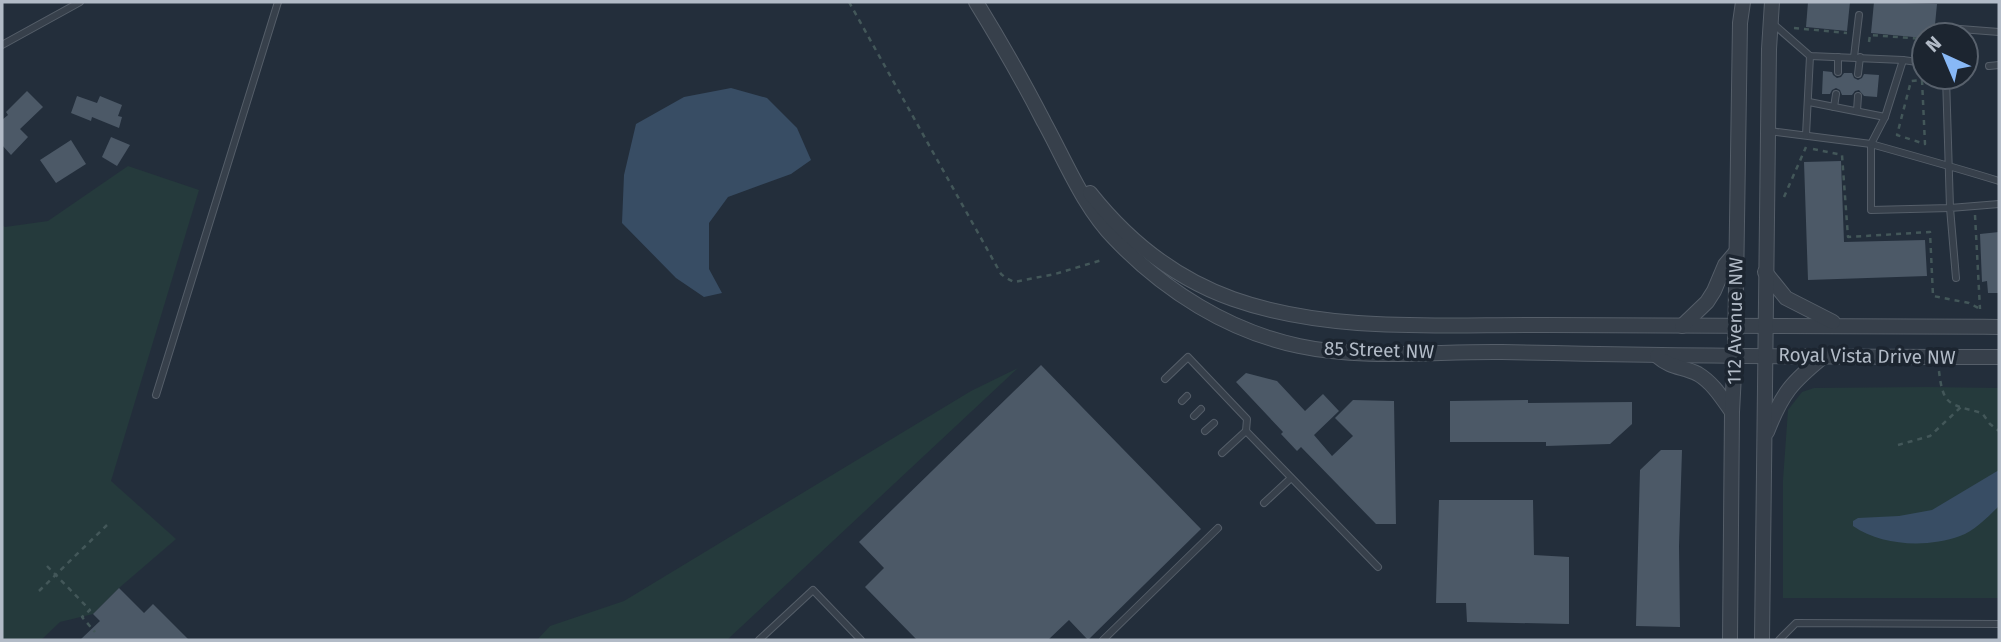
<svg xmlns="http://www.w3.org/2000/svg" width="2001" height="642" viewBox="0 0 2001 642" font-family="'Fira Sans',sans-serif">
	<style>
		.green { fill: #253a3c }
		.water { fill: #384d64 }
		.building { fill: #4c5967 }
		.lines { fill: none; stroke-linecap: round; stroke-linejoin: round }
		.service-casing { stroke: #555e69; stroke-width: 8 }
		.tertiary-casing { stroke: #555e69; stroke-width: 16 }
		.path { stroke: #435759; stroke-width: 2.5; stroke-dasharray: 5 5; stroke-linecap: butt }
		.service { stroke: #37404b; stroke-width: 6 }
		.tertiary { stroke: #37404b; stroke-width: 14 }
		.labels { text-anchor: middle; dominant-baseline: central; stroke-width: 7; stroke-linejoin: round; paint-order: stroke }
		.street-label { font-size: 19px; fill: #b2bbc7; stroke: #1c2530 }
	</style>
	<rect width="100%" height="100%" fill="#232e3b"/>
	<!-- green -->
	<g class="green">
		<path d="M 128,166 L 199,190 L 111,481 L 176,539 L 119,588 L 93,614 L 60,622 L 41,640 L 2,640 L 2,225 L 5,227 L 48,221 Z"/>
		<path d="M 1018,368 L 727,640 L 537,640 L 550,626 L 624,601 L 971,391 Z"/>
		<path d="M 1928,387 L 1999,388 L 1999,598 L 1783,598 L 1783,480 L 1788,410 L 1802,392 L 1814,388 Z"/>
	</g>
	<!-- water -->
	<g class="water">
		<path d="M 731,88 L 767,98 L 797,128 L 811,160 L 791,174 L 728,197 L 709,223 L 709,269 L 722,293 L 704,297 L 676,278 L 622,223 L 624,175 L 636,124 L 684,97 Z"/>
		<path d="M 1999,470 L 1999,506 C 1988,517 1974,531 1960,536 C 1927,548 1882,546 1853,526 L 1853,521 L 1858,518 L 1899,516 L 1932,510 Z"/>
	</g>
	<!-- building -->
	<g class="building">
		<path d="M 1808,2 L 1850,2 L 1847,31 L 1806,27 Z"/>
		<path d="M 1874,2 L 1937,4 L 1934,35 L 1924,35 L 1924,38 L 1871,33 Z"/>
		<path d="M 1823,71 L 1832,72 L 1833,75 L 1837,78 L 1841,77 L 1844,73 L 1852,73 L 1854,78 L 1858,80 L 1862,78 L 1864,74 L 1879,75 L 1877,97 L 1864,96 L 1859,90 L 1855,91 L 1852,95 L 1842,95 L 1840,90 L 1836,88 L 1832,90 L 1830,94 L 1822,94 Z"/>
		<path d="M 27,91 L 43,107 L 20,129 L 28,137 L 11,155 L 2,145 L 2,120 L 8,115 L 6,112 Z"/>
		<path d="M 77,96 L 97,103 L 100,96 L 122,105 L 118,116 L 122,117 L 119,128 L 92,117 L 91,121 L 71,113 Z"/>
		<path d="M 111,137 L 130,145 L 117,166 L 102,157 Z"/>
		<path d="M 71,140 L 86,164 L 56,183 L 40,160 Z"/>
		<path d="M 1841,161 L 1844,242 L 1925,240 L 1927,276 L 1808,280 L 1804,162 Z"/>
		<path d="M 1999,232 L 1999,293 L 1988,293 L 1987,281 L 1982,282 L 1980,234 Z"/>
		<path d="M 1041,365 L 1201,529 L 1088,640 L 1069,620 L 1048,640 L 917,640 L 865,587 L 884,568 L 859,542 Z"/>
		<path d="M 1246,373 L 1277,381 L 1305,411 L 1323,394 L 1339,411 L 1314,435 L 1332,456 L 1353,436 L 1335,418 L 1353,400 L 1394,401 L 1396,524 L 1376,524 L 1301,447 L 1297,451 L 1281,434 L 1283,432 L 1236,382 Z"/>
		<path d="M 1528,400 L 1528,403 L 1632,402 L 1632,424 L 1610,444 L 1546,446 L 1546,442 L 1450,442 L 1450,401 Z"/>
		<path d="M 1661,450 L 1682,450 L 1679,546 L 1680,627 L 1636,626 L 1640,470 Z"/>
		<path d="M 1439,500 L 1533,500 L 1534,555 L 1569,557 L 1569,624 L 1467,622 L 1466,603 L 1436,603 Z"/>
		<path d="M 119,588 L 144,613 L 153,604 L 189,640 L 80,640 L 100,621 L 93,614 Z"/>
	</g>
	<g class="lines">
		<defs>
			<g id="service">
				<path d="M 1771,22 L 1810,56 L 1903,60 L 1924,63"/>
				<path d="M 1947,35 L 1947,28 L 1999,32"/>
				<path d="M 2,45 L 80,2"/>
				<path d="M 1854,57 L 1859,15"/>
				<path d="M 1989,66 L 1999,65"/>
				<path d="M 1838,72 L 1838,57"/>
				<path d="M 1858,74 L 1860,57"/>
				<path d="M 1946,77 L 1950,208 L 1871,210 L 1871,144 C 1914,156 1957,168 1999,181"/>
				<path d="M 1809,102 L 1885,117"/>
				<path d="M 1834,107 L 1836,94"/>
				<path d="M 1857,111 L 1858,96"/>
				<path d="M 1769,131 L 1871,144 L 1885,117 L 1903,60"/>
				<path d="M 1806,135 L 1810,56"/>
				<path d="M 1956,278 L 1950,208 L 1999,204"/>
				<path d="M 1165,379 L 1188,357 L 1247,419 L 1246,431"/>
				<path d="M 156,395 L 278,2"/>
				<path d="M 1182,401 L 1187,396"/>
				<path d="M 1194,416 L 1201,409"/>
				<path d="M 1205,431 L 1214,423"/>
				<path d="M 1222,453 L 1246,431 L 1378,567"/>
				<path d="M 1264,503 L 1291,478"/>
				<path d="M 759,640 L 813,590 L 861,640"/>
				<path d="M 1103,640 L 1218,528"/>
				<path d="M 1779,640 L 1796,623 L 1999,624"/>
			</g>
			<g id="tertiary">
				<path d="M 976,2 C 1000,41 1023,81 1044,122 C 1066,162 1083,206 1115,239 C 1165,291 1228,331 1299,346 C 1364,360 1436,351 1502,352 C 1668,356 1834,357 1999,357"/>
				<path d="M 1090,193 C 1128,241 1174,278 1233,299 C 1332,334 1445,324 1548,325 C 1699,326 1849,325 1999,327"/>
				<path d="M 1765,272 L 1786,298 L 1833,322"/>
				<path d="M 1682,326 L 1707,302 L 1714,291 L 1725,265 L 1736,252"/>
				<path d="M 1657,356 C 1672,369 1682,366 1698,374 C 1713,383 1722,398 1732,412"/>
				<path d="M 1767,432 C 1782,393 1792,382 1824,356"/>
				<path d="M 1730,640 L 1732,412 L 1735,355 L 1740,23 L 1743,2"/>
				<path d="M 1762,640 L 1769,49 L 1772,2"/>
			</g>
		</defs>
		<!-- service casing -->
		<use href="#service" class="service-casing"/>
		<!-- tertiary casing -->
		<use href="#tertiary" class="tertiary-casing"/>
		<!-- path -->
		<g class="path">
			<path d="M 849,2 L 1001,274 L 1006,278 L 1014,282 L 1055,274 L 1102,260"/>
			<path d="M 1794,28 L 1847,33"/>
			<path d="M 1869,42 L 1870,35 L 1924,39"/>
			<path d="M 1922,80 L 1925,144 L 1897,135 L 1911,81 Z"/>
			<path d="M 1813,149 L 1842,155 L 1848,237 L 1930,232 L 1933,296 L 1969,303 L 1980,309"/>
			<path d="M 1784,197 L 1806,147"/>
			<path d="M 1975,215 L 1980,309"/>
			<path d="M 1939,371 C 1943,407 1950,404 1982,413 L 1990,424 L 1999,431"/>
			<path d="M 1898,445 L 1930,436 L 1961,407"/>
			<path d="M 47,566 L 90,610 L 82,617 L 95,632"/>
			<path d="M 39,591 L 107,525"/>
		</g>
		<!-- service -->
		<use href="#service" class="service"/>
		<!-- tertiary -->
		<use href="#tertiary" class="tertiary"/>
	</g>
	<g class="labels">
		<!-- street labels -->
		<g class="street-label">
			<text transform="translate(1735 321) rotate(-89)">112 Avenue NW</text>
			<text transform="translate(1379 350) rotate(2)">85 Street NW</text>
			<text transform="translate(1867 356) rotate(1)">Royal Vista Drive NW</text>
		</g>
	</g>
	<!-- border -->
	<rect width="2001" height="642" fill="none" stroke="#b2bbc7" stroke-width="7"/>
	<!-- north arrow -->
	<g transform="translate(1945 56) rotate(316)"><circle r="33" fill="#1c2530" stroke="#58616c" stroke-width="2"/>
	<path d="M0-5L12 26L0 18L-12 26Z" fill="#88b8f6"/>
	<text y="-10" font-size="19" font-weight="bold" text-anchor="middle" fill="#b2bbc7">N</text>
	</g>
</svg>
